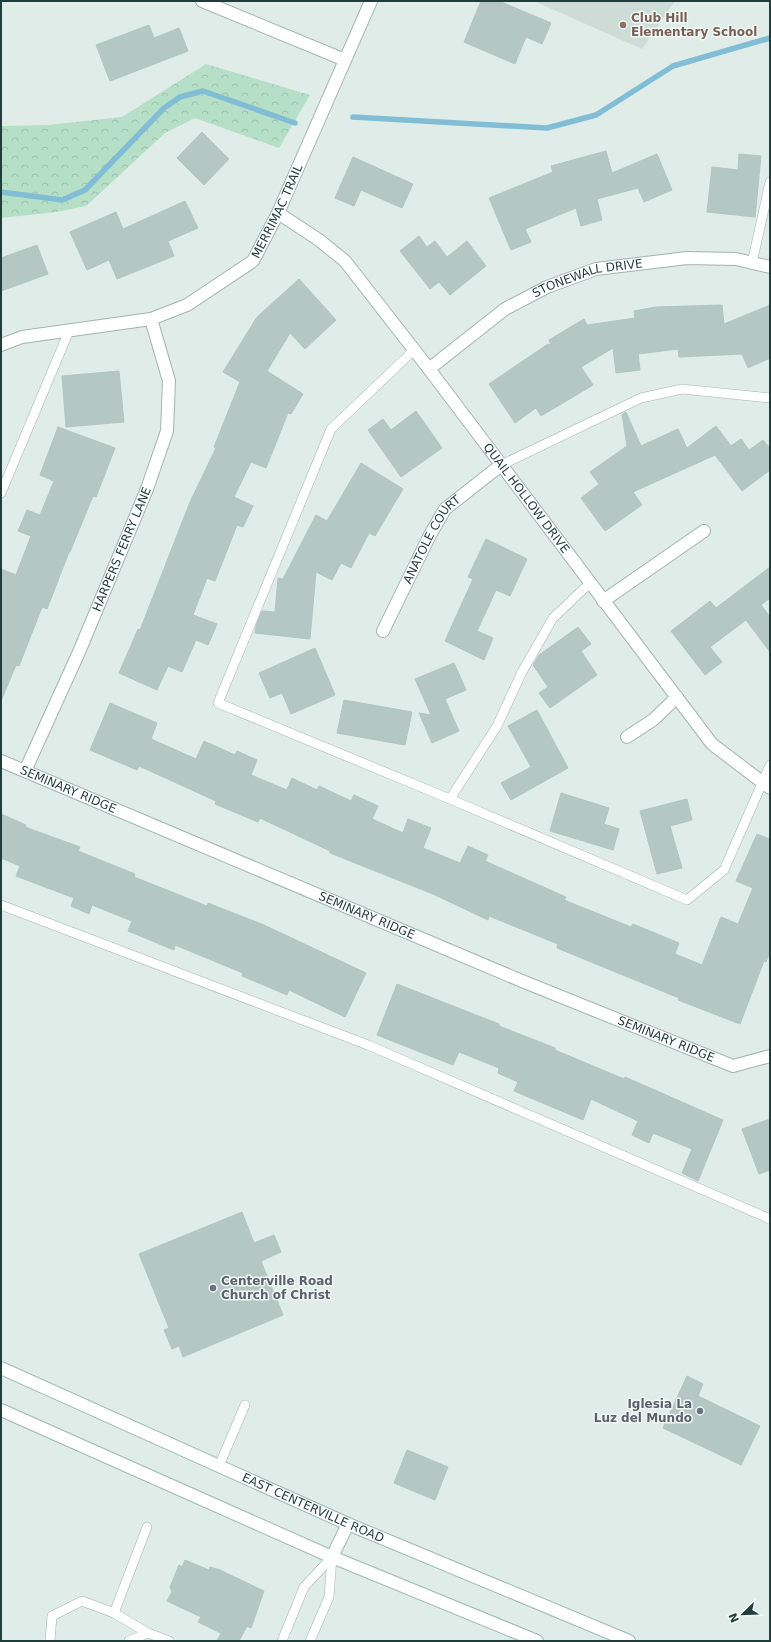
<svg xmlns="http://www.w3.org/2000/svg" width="771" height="1642" viewBox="0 0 771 1642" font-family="'DejaVu Sans',sans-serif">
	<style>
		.built { fill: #cedcd7 }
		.forest { fill: url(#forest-crowns) }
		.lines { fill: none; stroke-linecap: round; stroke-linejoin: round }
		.stream { stroke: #82bdd6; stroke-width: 5.5 }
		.building { fill: #b5c7c2; stroke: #b1c6c0 }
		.service-casing { stroke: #a2b4b0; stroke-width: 10 }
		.minor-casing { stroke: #a2b4b0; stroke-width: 14 }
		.tertiary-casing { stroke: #a2b4b0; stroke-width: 14 }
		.secondary-casing { stroke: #9db9b3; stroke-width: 14 }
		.service { stroke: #fff; stroke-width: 9 }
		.minor { stroke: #fff; stroke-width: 12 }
		.tertiary { stroke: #fff; stroke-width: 12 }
		.secondary { stroke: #fff; stroke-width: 12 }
		.education-dot { fill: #8d6e63; stroke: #f0f8f5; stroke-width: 1.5 }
		.worship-dot { fill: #6b7280; stroke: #f0f8f5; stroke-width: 1.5 }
		.labels { text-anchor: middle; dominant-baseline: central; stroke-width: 3; stroke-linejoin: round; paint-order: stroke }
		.education-label { font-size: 12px; font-weight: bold; fill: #785e54; stroke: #f0f8f5; text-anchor: start }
		.street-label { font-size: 12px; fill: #1f3d3a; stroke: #f0f8f5 }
		.worship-label { font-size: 12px; font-weight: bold; fill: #5b616d; stroke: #f0f8f5; text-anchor: start }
	</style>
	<defs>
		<pattern id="forest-crowns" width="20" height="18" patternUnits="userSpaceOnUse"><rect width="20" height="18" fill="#b6dfc7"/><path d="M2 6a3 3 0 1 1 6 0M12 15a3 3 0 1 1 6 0" fill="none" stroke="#9cc0ac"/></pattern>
	</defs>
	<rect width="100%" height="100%" fill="#dfece8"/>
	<!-- built -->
	<path class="built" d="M 534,1 L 675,1 L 642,49 Z"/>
	<!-- forest -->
	<path class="forest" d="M 206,64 L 310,95 L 279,148 L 195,118 L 165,133 L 86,206 L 56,212 L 1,218 L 1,126 L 49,125 L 122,117 Z"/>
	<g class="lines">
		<!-- stream -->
		<g class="stream">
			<path d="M 353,117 L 547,128 L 596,115 L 673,66 L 770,38"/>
			<path d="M 1,192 L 62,200 L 85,190 L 164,108 L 180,97 L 203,91 L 295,123"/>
		</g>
	</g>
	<!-- building -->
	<g class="building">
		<path d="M 481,1 L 499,1 L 551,23 L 542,44 L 526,37 L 515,64 L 464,42 Z"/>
		<path d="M 149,25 L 154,38 L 179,28 L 188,51 L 110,81 L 96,45 Z"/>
		<path d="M 202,132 L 229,159 L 204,185 L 177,158 Z"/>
		<path d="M 606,151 L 612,173 L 657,154 L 672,190 L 644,202 L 638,188 L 597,199 L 602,220 L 581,226 L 576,208 L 525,229 L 531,242 L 511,250 L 489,198 L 553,172 L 551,166 Z"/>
		<path d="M 739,154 L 761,156 L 755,217 L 707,212 L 712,167 L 738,170 Z"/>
		<path d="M 353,157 L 413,184 L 402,208 L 361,190 L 354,206 L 335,198 Z"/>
		<path d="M 185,201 L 198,228 L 168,241 L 174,256 L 117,279 L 109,260 L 87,270 L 70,232 L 116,212 L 123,229 Z"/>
		<path d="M 419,236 L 427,247 L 435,241 L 447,257 L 467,241 L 486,266 L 450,295 L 439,282 L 430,289 L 400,251 Z"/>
		<path d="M 37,245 L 48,274 L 1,291 L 1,258 Z"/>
		<path d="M 299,279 L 336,320 L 305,349 L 290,333 L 267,371 L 303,394 L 291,414 L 288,413 L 266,468 L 251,462 L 234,497 L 253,506 L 243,527 L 237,525 L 215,581 L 207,578 L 193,615 L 217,624 L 208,645 L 196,640 L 182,672 L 168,666 L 157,690 L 119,673 L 138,629 L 140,630 L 190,502 L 216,448 L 214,447 L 240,382 L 223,372 L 257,317 Z"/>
		<path d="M 722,305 L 724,324 L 770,305 L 770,358 L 748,368 L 742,354 L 679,357 L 678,349 L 638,354 L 640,370 L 616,373 L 613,348 L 581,367 L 593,385 L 541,416 L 536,408 L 515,423 L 489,384 L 548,344 L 551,345 L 549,340 L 584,319 L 587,325 L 635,318 L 634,311 L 656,307 Z"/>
		<path d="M 119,371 L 124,422 L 66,427 L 62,376 Z"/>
		<path d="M 416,411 L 442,448 L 401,477 L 368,430 L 383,419 L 391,430 Z"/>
		<path d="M 626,412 L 641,446 L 678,429 L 687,448 L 716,426 L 731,446 L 741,439 L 749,450 L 763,440 L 770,448 L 770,470 L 742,491 L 715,455 L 633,492 L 642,505 L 605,531 L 581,498 L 599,484 L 590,472 L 627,446 L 622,414 Z"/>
		<path d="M 58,427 L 115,448 L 96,497 L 93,496 L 70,552 L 69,552 L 47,609 L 42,607 L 19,666 L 16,665 L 1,701 L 1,569 L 16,575 L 31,536 L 18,531 L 27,510 L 40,515 L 54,481 L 40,475 Z"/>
		<path d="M 361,463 L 403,489 L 375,536 L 369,533 L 351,568 L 341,563 L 332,580 L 316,572 L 310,639 L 255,633 L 256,626 L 262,611 L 275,612 L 278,578 L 283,579 L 316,515 L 327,521 Z"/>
		<path d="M 486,539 L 527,559 L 510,596 L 496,590 L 477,631 L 493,638 L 484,660 L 445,641 L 473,579 L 468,577 Z"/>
		<path d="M 770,567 L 770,598 L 761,605 L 770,617 L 770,652 L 746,620 L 710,647 L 722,662 L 705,675 L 671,631 L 710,601 L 716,608 Z"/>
		<path d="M 578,627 L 591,644 L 581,651 L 597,675 L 550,708 L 539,693 L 548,687 L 533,665 L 539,655 Z"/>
		<path d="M 315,648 L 335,695 L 291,714 L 282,693 L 270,698 L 259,673 Z"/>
		<path d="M 454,663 L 466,690 L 445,699 L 459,731 L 432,743 L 419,713 L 431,715 L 415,679 Z"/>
		<path d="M 344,700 L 412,712 L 405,745 L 337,733 Z"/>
		<path d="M 110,703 L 157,723 L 151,739 L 196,759 L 204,741 L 235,755 L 237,751 L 257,760 L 251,775 L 287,790 L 292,778 L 317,790 L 319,786 L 351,801 L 354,795 L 378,806 L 372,819 L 403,833 L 408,819 L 431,828 L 423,848 L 460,863 L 468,846 L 488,855 L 485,861 L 566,897 L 564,900 L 631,927 L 633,924 L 679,943 L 675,954 L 702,965 L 721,917 L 738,924 L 753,888 L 736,881 L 757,834 L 770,839 L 770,952 L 766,962 L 764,961 L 740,1024 L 678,1000 L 679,998 L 557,948 L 558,944 L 489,916 L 488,920 L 433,894 L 330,853 L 330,851 L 260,818 L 258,822 L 215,804 L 216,801 L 139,766 L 137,770 L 90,750 Z"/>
		<path d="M 537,710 L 568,768 L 511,800 L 501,783 L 531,767 L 508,726 Z"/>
		<path d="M 561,793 L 609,808 L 604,824 L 619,829 L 613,850 L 550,831 Z"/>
		<path d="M 687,799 L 692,820 L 670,826 L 682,868 L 657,874 L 640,811 Z"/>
		<path d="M 1,814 L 26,825 L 25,827 L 80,847 L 78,851 L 135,874 L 134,877 L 207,906 L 208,903 L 264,925 L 366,973 L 345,1017 L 289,990 L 287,995 L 242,976 L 243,973 L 175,945 L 174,950 L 128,931 L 132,921 L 92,905 L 89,914 L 71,906 L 74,898 L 16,876 L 20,866 L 1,858 Z"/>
		<path d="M 397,984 L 499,1024 L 499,1026 L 555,1048 L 555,1050 L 624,1079 L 625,1077 L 723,1120 L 698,1181 L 682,1173 L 692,1149 L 653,1133 L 649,1143 L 632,1135 L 638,1121 L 591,1099 L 583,1120 L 514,1091 L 518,1082 L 498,1073 L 499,1068 L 459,1052 L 453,1065 L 377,1035 Z"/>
		<path d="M 770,1119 L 770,1170 L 759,1174 L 742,1129 Z"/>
		<path d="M 242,1212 L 254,1243 L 274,1235 L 281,1252 L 261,1261 L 283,1315 L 183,1357 L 179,1346 L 172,1349 L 164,1330 L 169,1328 L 139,1254 Z"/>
		<path d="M 687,1376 L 703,1384 L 698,1396 L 760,1426 L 741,1465 L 663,1428 Z"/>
		<path d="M 407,1450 L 448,1467 L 435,1500 L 394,1483 Z"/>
		<path d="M 185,1560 L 209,1570 L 210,1567 L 220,1570 L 264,1591 L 251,1628 L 247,1626 L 239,1641 L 217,1641 L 221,1633 L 198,1622 L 201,1617 L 167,1601 L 172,1592 L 170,1587 L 179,1565 L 182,1567 Z"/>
	</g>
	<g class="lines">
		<defs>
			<g id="service">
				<path d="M 752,263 L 770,182"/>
				<path d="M 414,350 L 331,429 L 218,703 L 450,799 L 687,900 L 724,870 L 770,765"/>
				<path d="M 501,465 L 641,398 L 682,389 L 770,398"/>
				<path d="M 1,493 L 69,331"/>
				<path d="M 450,799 L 497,726 L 522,672 L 553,618 L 590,583"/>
				<path d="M 1,905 L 368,1045 L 770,1219"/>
				<path d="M 219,1466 L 245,1405"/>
				<path d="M 114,1613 L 147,1527"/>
				<path d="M 50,1641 L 52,1616 L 82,1601 L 114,1613 L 148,1633 L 169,1641"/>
				<path d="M 129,1641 L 148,1633"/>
				<path d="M 282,1641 L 304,1587 L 332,1557"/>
				<path d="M 310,1641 L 329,1597 L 332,1557"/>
			</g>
			<g id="minor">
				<path d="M 202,1 L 345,60"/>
				<path id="s1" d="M 278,213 L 319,240 L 345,261 L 429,369 L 712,744 L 770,788"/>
				<path d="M 603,601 L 704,531"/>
				<path id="s2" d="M 383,631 L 430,535 L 445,509 L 501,465"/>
				<path d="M 627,737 L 653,720 L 677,697"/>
				<path id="s3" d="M 1,761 L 522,981 L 733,1066 L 770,1056"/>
				<path id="s4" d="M 25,771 L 79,652 L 147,489 L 167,431 L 169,381 L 151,319"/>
			</g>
			<g id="tertiary">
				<path id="s5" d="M 1,345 L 22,337 L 151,319 L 187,305 L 253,261 L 278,213 L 371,1"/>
				<path id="s6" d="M 429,369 L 505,309 L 547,287 L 596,269 L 687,258 L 736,259 L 770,267"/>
			</g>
			<g id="secondary">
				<path id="s7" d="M 1,1368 L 348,1524 L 629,1641"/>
				<path d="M 1,1410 L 332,1557 L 537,1641"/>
				<path d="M 332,1557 L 348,1524"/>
			</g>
		</defs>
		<!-- service casing -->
		<use href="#service" class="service-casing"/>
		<!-- minor casing -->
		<use href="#minor" class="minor-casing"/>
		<!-- tertiary casing -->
		<use href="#tertiary" class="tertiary-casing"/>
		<!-- secondary casing -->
		<use href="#secondary" class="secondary-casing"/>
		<!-- service -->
		<use href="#service" class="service"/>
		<!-- minor -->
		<use href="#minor" class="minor"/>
		<!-- tertiary -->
		<use href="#tertiary" class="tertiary"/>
		<!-- secondary -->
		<use href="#secondary" class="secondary"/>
	</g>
	<!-- markers -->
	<circle class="education-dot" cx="623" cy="25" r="4"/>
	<g class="worship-dot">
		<circle cx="213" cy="1288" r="4"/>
		<circle cx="700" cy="1411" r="4"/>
	</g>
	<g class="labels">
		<!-- education labels -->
		<g class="education-label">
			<text x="631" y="18">Club Hill<tspan x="631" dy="14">Elementary School</tspan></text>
		</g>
		<!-- street labels -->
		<g class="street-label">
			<text stroke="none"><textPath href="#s5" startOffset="326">MERRIMAC TRAIL</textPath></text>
			<text stroke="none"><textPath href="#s6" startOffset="186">STONEWALL DRIVE</textPath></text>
			<text stroke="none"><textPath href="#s1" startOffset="381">QUAIL HOLLOW DRIVE</textPath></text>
			<text stroke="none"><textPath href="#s2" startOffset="104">ANATOLE COURT</textPath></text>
			<text stroke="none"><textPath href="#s4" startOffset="242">HARPERS FERRY LANE</textPath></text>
			<text stroke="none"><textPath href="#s3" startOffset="73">SEMINARY RIDGE</textPath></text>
			<text stroke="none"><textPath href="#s3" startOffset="397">SEMINARY RIDGE</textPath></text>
			<text stroke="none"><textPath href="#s3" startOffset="721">SEMINARY RIDGE</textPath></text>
			<text stroke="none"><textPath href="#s7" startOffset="342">EAST CENTERVILLE ROAD</textPath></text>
		</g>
		<!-- worship labels -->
		<g class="worship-label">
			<text x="221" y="1281">Centerville Road<tspan x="221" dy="14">Church of Christ</tspan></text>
			<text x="692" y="1404" text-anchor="end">Iglesia La<tspan x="692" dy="14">Luz del Mundo</tspan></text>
		</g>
	</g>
	<!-- border -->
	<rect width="771" height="1642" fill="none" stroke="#1f3d3a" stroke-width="4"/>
	<!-- north arrow -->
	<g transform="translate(743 1614) rotate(247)" stroke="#f0f8f5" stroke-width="3" paint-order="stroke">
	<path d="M0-3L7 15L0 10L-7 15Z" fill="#1f3d3a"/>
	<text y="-6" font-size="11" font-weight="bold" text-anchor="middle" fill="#1f3d3a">N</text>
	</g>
</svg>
